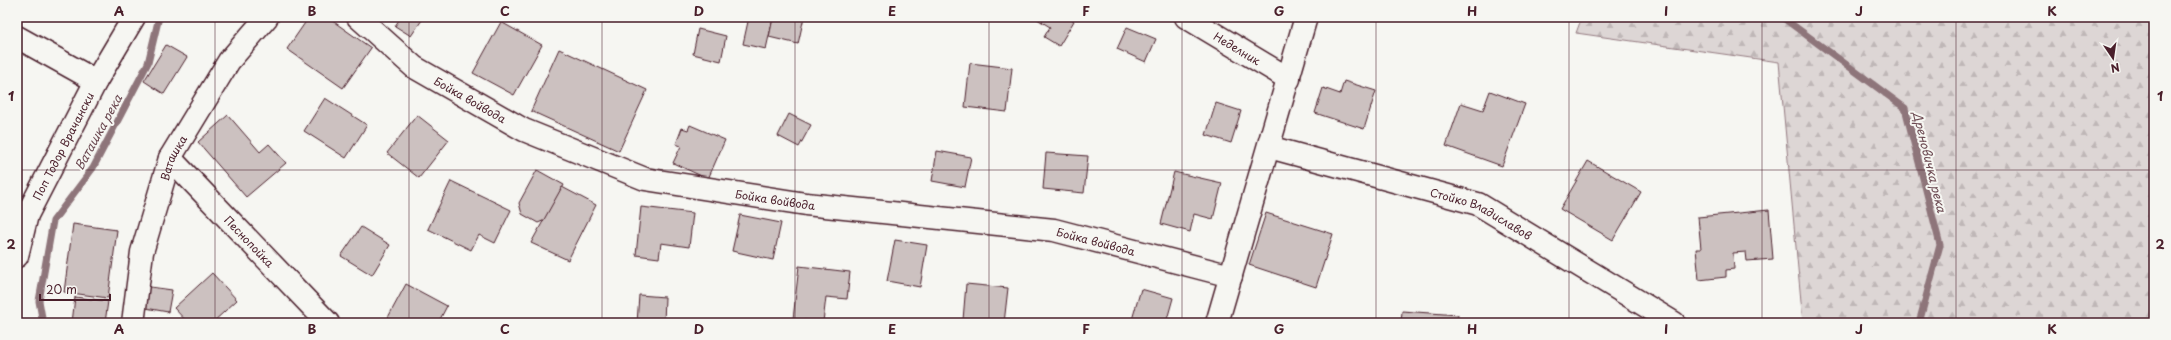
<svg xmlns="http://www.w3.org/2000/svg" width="2171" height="340" viewBox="0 0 2171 340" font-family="'Playpen Sans',sans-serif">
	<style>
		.forest { fill: url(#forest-firs); stroke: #947a80 }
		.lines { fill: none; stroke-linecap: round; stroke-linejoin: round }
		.stream { stroke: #8e747a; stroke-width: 7 }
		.building { fill: #ccc1c0; stroke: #4a1f2b }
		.street-casing { stroke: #4a1f2b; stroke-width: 25 }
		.street { stroke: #f6f6f2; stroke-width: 22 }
		.grid { fill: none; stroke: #4a1f2b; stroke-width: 1; stroke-opacity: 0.55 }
		.labels { text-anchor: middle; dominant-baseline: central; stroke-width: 4; stroke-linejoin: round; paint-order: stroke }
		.street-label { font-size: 11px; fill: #4a1f2b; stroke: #f6f6f2 }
		.water-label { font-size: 12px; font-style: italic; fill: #6c4a52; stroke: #f6f6f2 }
		.neatline { fill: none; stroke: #4a1f2b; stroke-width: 1.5 }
		.grid-label { font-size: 13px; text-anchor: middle; font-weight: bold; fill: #4a1f2b }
	</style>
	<defs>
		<pattern id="forest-firs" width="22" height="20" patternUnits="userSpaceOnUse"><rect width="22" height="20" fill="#ddd6d5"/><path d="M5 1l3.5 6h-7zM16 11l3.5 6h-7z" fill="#bfb7b7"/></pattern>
	</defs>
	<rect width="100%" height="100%" fill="#f6f6f2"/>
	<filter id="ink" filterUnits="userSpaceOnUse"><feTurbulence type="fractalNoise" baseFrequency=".025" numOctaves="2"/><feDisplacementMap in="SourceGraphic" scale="8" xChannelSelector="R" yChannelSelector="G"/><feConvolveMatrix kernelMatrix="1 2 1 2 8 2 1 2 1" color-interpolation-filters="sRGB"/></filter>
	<g filter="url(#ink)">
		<!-- forest -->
		<path class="forest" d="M 1582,17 L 2154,17 L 2154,323 L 1803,323 L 1779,62 L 1576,33 Z"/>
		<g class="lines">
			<!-- stream -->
			<g class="stream">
				<path d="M 1782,17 L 1905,108 L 1940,245 L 1919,323"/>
				<path d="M 43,323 L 39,301 L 53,221 L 93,168 L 148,63 L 159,17"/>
			</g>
		</g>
		<!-- building -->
		<g class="building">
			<path d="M 309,17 L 327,17 L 371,48 L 343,88 L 287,49 Z"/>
			<path d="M 401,17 L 424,17 L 411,36 L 395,26 Z"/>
			<path d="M 749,17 L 773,18 L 766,49 L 743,44 Z"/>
			<path d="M 804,17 L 798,44 L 769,37 L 773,18 L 770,17 Z"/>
			<path d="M 1034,17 L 1045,17 L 1042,22 Z"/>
			<path d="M 1045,17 L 1068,17 L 1074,21 L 1059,46 L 1044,37 L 1050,27 L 1042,22 Z"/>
			<path d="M 1394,17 L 1423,17 L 1422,22 Z"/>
			<path d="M 501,22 L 542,45 L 514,95 L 473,73 Z"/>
			<path d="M 1127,27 L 1156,39 L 1146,62 L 1117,49 Z"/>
			<path d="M 698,29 L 726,36 L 721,61 L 693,54 Z"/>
			<path d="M 166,45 L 187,57 L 164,94 L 144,81 Z"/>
			<path d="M 559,49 L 647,90 L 619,151 L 531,111 Z"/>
			<path d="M 970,63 L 1012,68 L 1007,112 L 965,107 Z"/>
			<path d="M 1344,81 L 1376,91 L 1364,129 L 1315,113 L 1323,88 L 1340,94 Z"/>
			<path d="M 1490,91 L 1525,104 L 1502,166 L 1446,146 L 1461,103 L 1483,110 Z"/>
			<path d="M 325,98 L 367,125 L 346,158 L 304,131 Z"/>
			<path d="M 1216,103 L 1241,111 L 1231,143 L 1206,135 Z"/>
			<path d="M 789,114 L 811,125 L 799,147 L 778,136 Z"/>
			<path d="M 228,115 L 260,152 L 269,144 L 286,163 L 246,197 L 198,142 Z"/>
			<path d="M 417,115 L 449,140 L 419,178 L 387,153 Z"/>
			<path d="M 690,125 L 725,140 L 708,179 L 673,163 L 681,146 L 676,144 L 682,128 L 688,130 Z"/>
			<path d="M 937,151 L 971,157 L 965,187 L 932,181 Z"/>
			<path d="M 1046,153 L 1088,156 L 1084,193 L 1043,189 Z"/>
			<path d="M 1588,161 L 1641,192 L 1613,240 L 1560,209 Z"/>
			<path d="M 537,170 L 564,185 L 545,220 L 538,223 L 522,214 L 519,203 Z"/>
			<path d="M 1174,172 L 1222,183 L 1213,219 L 1194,214 L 1190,232 L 1161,224 Z"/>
			<path d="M 451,181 L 511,210 L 495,243 L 479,235 L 471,250 L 428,229 Z"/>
			<path d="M 562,187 L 596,205 L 568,260 L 531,243 Z"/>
			<path d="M 641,207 L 693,213 L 689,247 L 661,243 L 659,258 L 636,255 Z"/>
			<path d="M 1769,210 L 1773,259 L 1747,261 L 1746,252 L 1733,253 L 1734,269 L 1726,270 L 1726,277 L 1699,280 L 1696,249 L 1701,249 L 1698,217 Z"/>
			<path d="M 1266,213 L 1333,234 L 1316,287 L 1249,265 Z"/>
			<path d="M 740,215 L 781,223 L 773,260 L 732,251 Z"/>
			<path d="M 73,224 L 117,230 L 108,298 L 64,292 Z"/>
			<path d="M 361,227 L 390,245 L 372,275 L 341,256 Z"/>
			<path d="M 895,240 L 927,245 L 920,287 L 887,281 Z"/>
			<path d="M 799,266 L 850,272 L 847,299 L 826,297 L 823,322 L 793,319 Z"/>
			<path d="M 212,273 L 237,300 L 212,323 L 188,323 L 174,308 Z"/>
			<path d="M 406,284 L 447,306 L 438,323 L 385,323 Z"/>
			<path d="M 966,284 L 1008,288 L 1004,323 L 963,320 Z"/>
			<path d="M 143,286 L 172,290 L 168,312 L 140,307 Z"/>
			<path d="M 1141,289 L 1173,298 L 1166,323 L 1131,323 Z"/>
			<path d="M 639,295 L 665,297 L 664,323 L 637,323 Z"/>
			<path d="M 75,297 L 108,301 L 105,323 L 72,323 Z"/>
			<path d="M 1402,311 L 1458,315 L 1457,323 L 1401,323 Z"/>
		</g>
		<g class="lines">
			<defs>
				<g id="street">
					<path id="s1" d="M 358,17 L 414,67 L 524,130 L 645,179 L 806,204 L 1054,230 L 1231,276"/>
					<path id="s2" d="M 1186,17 L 1289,79"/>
					<path d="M 17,37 L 96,81"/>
					<path id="s3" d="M 1269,147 L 1478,204 L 1674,323"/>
					<path id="s4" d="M 170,158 L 328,323"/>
					<path id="s5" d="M 17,256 L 27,215 L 96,81 L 134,17"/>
					<path id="s6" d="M 133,323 L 142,252 L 170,158 L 229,61 L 267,17"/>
					<path d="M 1217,323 L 1306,17"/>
				</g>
			</defs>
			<!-- street casing -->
			<use href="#street" class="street-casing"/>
			<!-- street -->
			<use href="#street" class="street"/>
		</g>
	</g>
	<!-- grid -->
	<path class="grid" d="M 215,17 L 215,323M 409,17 L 409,323M 602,17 L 602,323M 795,17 L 795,323M 989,17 L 989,323M 1182,17 L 1182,323M 1376,17 L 1376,323M 1569,17 L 1569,323M 1762,17 L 1762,323M 1956,17 L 1956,323M 17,170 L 2154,170"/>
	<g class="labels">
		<!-- street labels -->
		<g class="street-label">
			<text stroke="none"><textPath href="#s2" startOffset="60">Неделник</textPath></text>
			<text stroke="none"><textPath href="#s1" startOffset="140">Бойка войвода</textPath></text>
			<text stroke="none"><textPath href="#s5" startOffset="120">Поп Тодор Врачански</textPath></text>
			<text stroke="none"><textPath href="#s6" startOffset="171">Ваташка</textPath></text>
			<text stroke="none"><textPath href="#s1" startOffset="464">Бойка войвода</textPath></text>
			<text stroke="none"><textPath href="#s3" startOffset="223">Стойко Владиславов</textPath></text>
			<text stroke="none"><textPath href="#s4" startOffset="115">Песнопойка</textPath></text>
			<text stroke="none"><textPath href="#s1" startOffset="788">Бойка войвода</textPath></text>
		</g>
		<!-- water labels -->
		<g class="water-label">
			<text transform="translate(98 132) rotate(-61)">Ваташка река</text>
			<text transform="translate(1930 162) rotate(76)">Дреновичка река</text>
		</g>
	</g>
	<!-- margin -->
	<rect width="2171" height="340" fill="none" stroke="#f6f6f2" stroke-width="44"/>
	<!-- north arrow -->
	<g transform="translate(2113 58) rotate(167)" stroke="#f6f6f2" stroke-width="3" paint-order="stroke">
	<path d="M0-3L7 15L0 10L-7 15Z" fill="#4a1f2b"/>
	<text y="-6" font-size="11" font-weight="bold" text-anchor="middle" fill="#4a1f2b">N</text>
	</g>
	<!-- scale -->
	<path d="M40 294v6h70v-6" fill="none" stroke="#4a1f2b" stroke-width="2"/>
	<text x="46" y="294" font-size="12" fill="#4a1f2b" stroke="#f6f6f2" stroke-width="3" paint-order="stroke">20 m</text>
	<rect x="22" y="22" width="2127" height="296" class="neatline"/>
	<g class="grid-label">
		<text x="119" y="16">A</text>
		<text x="312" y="16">B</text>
		<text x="505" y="16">C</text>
		<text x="699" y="16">D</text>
		<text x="892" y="16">E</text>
		<text x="1086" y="16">F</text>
		<text x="1279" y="16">G</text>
		<text x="1472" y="16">H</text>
		<text x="1666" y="16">I</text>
		<text x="1859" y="16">J</text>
		<text x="2052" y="16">K</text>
		<text x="11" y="101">1</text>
		<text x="2160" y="101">1</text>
		<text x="11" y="249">2</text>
		<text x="2160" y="249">2</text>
		<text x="119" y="334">A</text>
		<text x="312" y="334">B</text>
		<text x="505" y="334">C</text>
		<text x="699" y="334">D</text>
		<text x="892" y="334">E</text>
		<text x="1086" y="334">F</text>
		<text x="1279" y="334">G</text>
		<text x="1472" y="334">H</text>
		<text x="1666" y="334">I</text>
		<text x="1859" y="334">J</text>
		<text x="2052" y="334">K</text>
	</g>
</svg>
